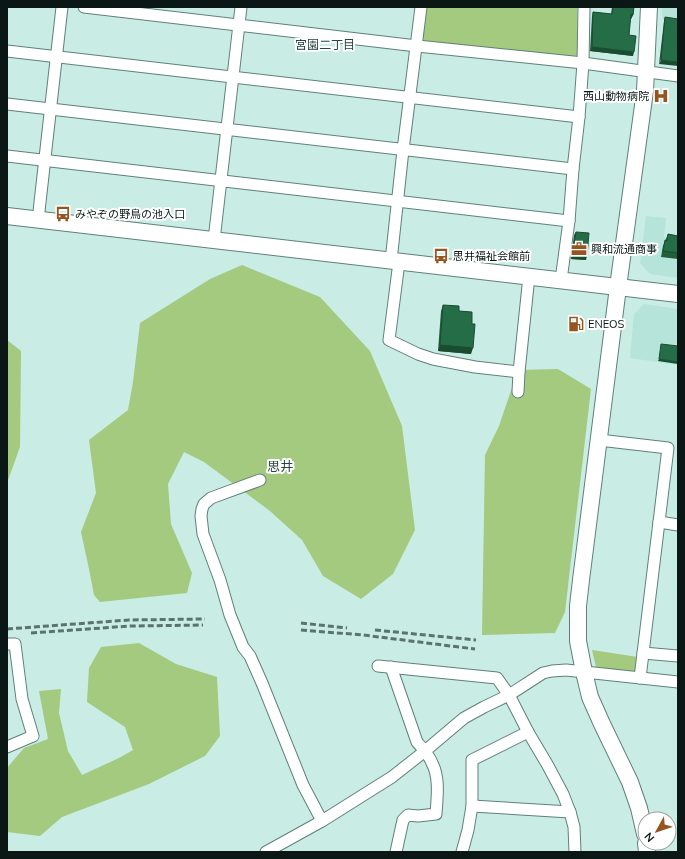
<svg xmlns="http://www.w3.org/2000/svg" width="685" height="859" viewBox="0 0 685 859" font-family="Mulish,'Noto Sans JP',sans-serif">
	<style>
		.built { fill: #b6e3da }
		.green { fill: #a3ca7f }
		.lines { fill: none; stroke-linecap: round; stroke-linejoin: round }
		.street-casing { stroke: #5f8079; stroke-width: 13 }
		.secondary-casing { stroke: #5f8079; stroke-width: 18 }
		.street { stroke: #fff; stroke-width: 11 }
		.secondary { stroke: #fff; stroke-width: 16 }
		.rail { stroke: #5b726d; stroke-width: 3; stroke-dasharray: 6 3; stroke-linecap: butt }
		.wall { fill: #205e3c }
		.shaded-wall { fill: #1a4c31 }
		.building { fill: #256d46; stroke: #1a4c31 }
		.labels { text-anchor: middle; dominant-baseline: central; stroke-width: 4; stroke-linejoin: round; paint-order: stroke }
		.poi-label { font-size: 11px; fill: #0a1714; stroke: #fff; text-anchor: start }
		.neighbourhood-label { font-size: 12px; fill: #274640; stroke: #fff }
		.quarter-label { font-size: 13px; fill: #274640; stroke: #fff }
	</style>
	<rect width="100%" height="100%" fill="#c9ece5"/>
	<!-- built -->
	<g class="built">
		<path d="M 662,7 L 678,7 L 678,21 L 662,19 Z"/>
		<path d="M 646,216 L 666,218 L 664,237 L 678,238 L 678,278 L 650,274 L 640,263 Z"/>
		<path d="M 644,304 L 678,309 L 678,365 L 630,358 L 634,314 Z"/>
	</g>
	<!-- green -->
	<g class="green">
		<path d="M 425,7 L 577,7 L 577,58 L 425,41 L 421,37 Z"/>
		<path d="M 242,265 L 320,297 L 370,351 L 402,426 L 415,530 L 393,574 L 361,599 L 323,576 L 302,540 L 270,511 L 204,462 L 184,452 L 168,484 L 171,524 L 192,573 L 187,593 L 100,602 L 94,595 L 89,569 L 81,532 L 96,493 L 89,440 L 128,410 L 133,382 L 140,323 L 210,279 Z"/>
		<path d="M 7,340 L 21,351 L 20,447 L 7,483 Z"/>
		<path d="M 558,369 L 591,389 L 565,612 L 555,633 L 482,635 L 485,455 L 499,426 L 518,370 Z"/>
		<path d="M 139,643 L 176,664 L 217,677 L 220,736 L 205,756 L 149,784 L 62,817 L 40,836 L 7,832 L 7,768 L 24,748 L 48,739 L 39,691 L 61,689 L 59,713 L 68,751 L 82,775 L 119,758 L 133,750 L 125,727 L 87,702 L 89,668 L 101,647 Z"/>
		<path d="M 592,650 L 638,657 L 637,668 L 633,673 L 596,667 Z"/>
	</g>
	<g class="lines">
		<defs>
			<g id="street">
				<path d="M 84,7 L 417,46 L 583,63 L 678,76"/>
				<path d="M 7,51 L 579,117"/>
				<path d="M 7,104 L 573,169"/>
				<path d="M 7,156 L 569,221"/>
				<path d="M 38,220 L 62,7"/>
				<path d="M 214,240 L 241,7"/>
				<path d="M 391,261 L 403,150 L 421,7"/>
				<path d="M 399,262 L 389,340 L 418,354 L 433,359 L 475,367 L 519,372"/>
				<path d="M 561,280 L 569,221 L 573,169 L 579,117 L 583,63 L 584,7"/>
				<path d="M 518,392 L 519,372 L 529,276"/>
				<path d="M 599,440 L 668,448 L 640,678"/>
				<path d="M 260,480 L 211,498 L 204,504 L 202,509 L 201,516 L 203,534 L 220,580 L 230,615 L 243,647 L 250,656 L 262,683 L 303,785 L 322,821"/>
				<path d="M 659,522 L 678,525"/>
				<path d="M 7,644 L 15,644 L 22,699 L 33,736 L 7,747"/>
				<path d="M 643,653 L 678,656"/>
				<path d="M 378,666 L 497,678 L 509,695 L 528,732 L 547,764 L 563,794 L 570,812"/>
				<path d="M 391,667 L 417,742 C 423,749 429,755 432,763 C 440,778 437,798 436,814 L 418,816 L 408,815 L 403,820 L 396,852"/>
				<path d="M 472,806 L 570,812 L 574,827 L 575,852"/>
				<path d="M 266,852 L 322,821 L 392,777 L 425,751 L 464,718 L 484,707 L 509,695 L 543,673 L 552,671 L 566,670 L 678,682"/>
				<path d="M 462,852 L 468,830 L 472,806 L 472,760 L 528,732"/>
			</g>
			<g id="secondary">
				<path d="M 7,216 L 678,294"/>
				<path d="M 645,834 L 639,808 L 630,782 L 602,724 L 590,697 L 584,672 L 578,641 L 578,606 L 581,580 L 618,287 L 645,91 L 649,7"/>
				<path d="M 646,843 L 647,852"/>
			</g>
		</defs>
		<!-- street casing -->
		<use href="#street" class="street-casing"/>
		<!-- secondary casing -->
		<use href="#secondary" class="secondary-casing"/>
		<!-- street -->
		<use href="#street" class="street"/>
		<!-- secondary -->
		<use href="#secondary" class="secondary"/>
		<!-- rail -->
		<g class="rail">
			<path d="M 301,623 L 347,628"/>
			<path d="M 7,629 L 129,620 L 205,619"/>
			<path d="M 301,630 L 363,635 L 475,649"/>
			<path d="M 375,630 L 476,640"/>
			<path d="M 31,633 L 130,626 L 203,625"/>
		</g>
	</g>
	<!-- wall -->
	<g class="wall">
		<path d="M 612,7 L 634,7 L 633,15 L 631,19 L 630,19 L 629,35 L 633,56 L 590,51 L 592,16 L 593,12 L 611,14 Z"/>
		<path d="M 665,17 L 678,19 L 659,64 L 664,21 Z"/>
		<path d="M 576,232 L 586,260 L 571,259 L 574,235 Z"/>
		<path d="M 668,234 L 678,236 L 678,259 L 661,257 L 663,246 Z"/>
		<path d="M 443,305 L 459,311 L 472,324 L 471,354 L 438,351 L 441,311 Z"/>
	</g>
	<!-- shaded-wall -->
	<g class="shaded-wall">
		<path d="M 631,14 L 633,15 L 631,19 L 629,19 Z"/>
		<path d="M 592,47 L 634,52 L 633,56 L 590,51 Z"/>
		<path d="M 661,60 L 678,62 L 678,66 L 659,64 Z"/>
		<path d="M 572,255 L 587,256 L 586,260 L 571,259 Z"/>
		<path d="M 440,345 L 473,348 L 471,354 L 438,351 Z"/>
		<path d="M 659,359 L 678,362 L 678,364 L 658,361 Z"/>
	</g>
	<!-- building -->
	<g class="building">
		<path d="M 613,7 L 634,7 L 633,15 L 631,14 L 629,35 L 636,36 L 634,52 L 592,47 L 593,12 L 612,14 Z"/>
		<path d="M 665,17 L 678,19 L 678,62 L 661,60 Z"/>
		<path d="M 576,232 L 589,233 L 587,256 L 572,255 Z"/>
		<path d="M 668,234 L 678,236 L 678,253 L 663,251 L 665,240 L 667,241 Z"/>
		<path d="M 443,305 L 459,306 L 459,311 L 472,312 L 472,324 L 475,324 L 473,348 L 440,345 Z"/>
		<path d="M 661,344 L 678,346 L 678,362 L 659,359 Z"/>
	</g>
	<!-- icons -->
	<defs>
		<symbol id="hospital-bare" viewBox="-9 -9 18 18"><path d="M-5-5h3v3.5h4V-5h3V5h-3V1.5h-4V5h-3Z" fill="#955420" stroke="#fff" stroke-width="2.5" paint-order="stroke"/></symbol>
		<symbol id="bus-bare" viewBox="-9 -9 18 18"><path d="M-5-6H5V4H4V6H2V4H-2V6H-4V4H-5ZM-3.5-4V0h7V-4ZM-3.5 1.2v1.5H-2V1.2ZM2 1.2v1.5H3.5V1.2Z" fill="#955420" stroke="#fff" stroke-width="2.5" paint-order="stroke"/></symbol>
		<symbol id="office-bare" viewBox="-9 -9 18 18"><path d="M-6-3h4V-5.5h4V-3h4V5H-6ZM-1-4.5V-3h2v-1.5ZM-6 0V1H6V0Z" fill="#955420" stroke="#fff" stroke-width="2.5" paint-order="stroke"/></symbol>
		<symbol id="fuel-bare" viewBox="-9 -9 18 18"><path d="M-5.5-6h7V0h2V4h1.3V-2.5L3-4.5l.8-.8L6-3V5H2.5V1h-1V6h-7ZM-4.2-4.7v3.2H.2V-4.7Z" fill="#955420" stroke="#fff" stroke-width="2.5" paint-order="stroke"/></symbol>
	</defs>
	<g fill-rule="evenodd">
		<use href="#hospital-bare" x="650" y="85" width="22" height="22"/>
		<use href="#bus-bare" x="52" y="203" width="22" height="22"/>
		<use href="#office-bare" x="568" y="238" width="22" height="22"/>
		<use href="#bus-bare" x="430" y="245" width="22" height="22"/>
		<use href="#fuel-bare" x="565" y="313" width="22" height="22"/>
	</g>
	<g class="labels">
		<!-- poi labels -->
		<g class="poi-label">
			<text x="649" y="96" text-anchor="end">西山動物病院</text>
			<text x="75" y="214">みやぞの野鳥の池入口</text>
			<text x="591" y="249">興和流通商事</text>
			<text x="453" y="256">思井福祉会館前</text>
			<text x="588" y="324">ENEOS</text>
		</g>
		<!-- neighbourhood labels -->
		<g class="neighbourhood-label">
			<text x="325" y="44">宮園二丁目</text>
		</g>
		<!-- quarter labels -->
		<g class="quarter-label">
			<text x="280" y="466">思井</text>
		</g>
	</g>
	<!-- border -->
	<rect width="685" height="859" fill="none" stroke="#0a1714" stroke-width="16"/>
	<!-- north arrow -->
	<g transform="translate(657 831) rotate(230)"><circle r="19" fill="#ffffff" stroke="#9da2a1"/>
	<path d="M0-3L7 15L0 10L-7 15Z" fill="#955420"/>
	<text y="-6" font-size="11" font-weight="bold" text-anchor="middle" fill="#0a1714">N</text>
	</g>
</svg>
